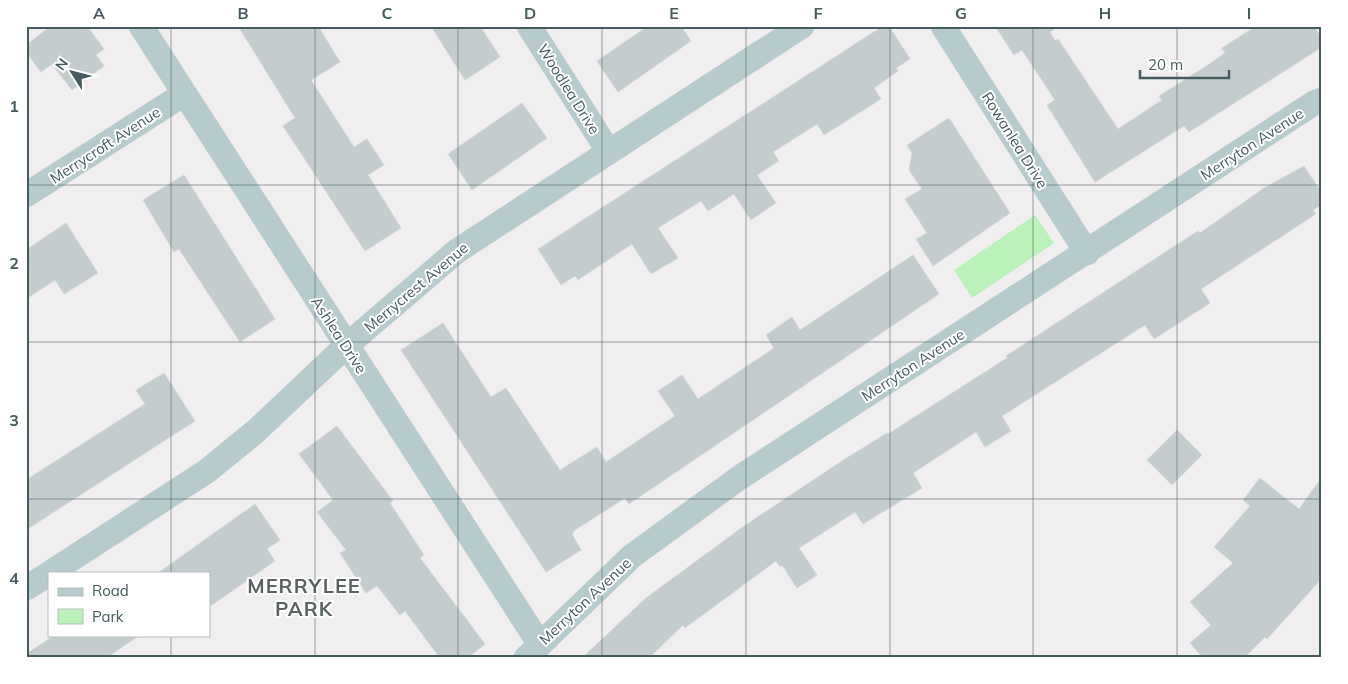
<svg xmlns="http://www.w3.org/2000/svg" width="1348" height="684" viewBox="0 0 1348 684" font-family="Mulish,sans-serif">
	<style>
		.green { fill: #baf2b9 }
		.building { fill: #c4ccce; stroke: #d2d8da }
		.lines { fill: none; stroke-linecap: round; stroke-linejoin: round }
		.street { stroke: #b8cbcc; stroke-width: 25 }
		.grid { fill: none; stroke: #455b5d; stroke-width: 1; stroke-opacity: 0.55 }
		.labels { text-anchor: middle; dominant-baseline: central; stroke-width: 4; stroke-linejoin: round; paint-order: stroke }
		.street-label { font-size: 15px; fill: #455b5d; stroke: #fff }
		.district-label { font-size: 20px; font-weight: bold; letter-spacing: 1px; fill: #5a6264; stroke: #fff }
		.neatline { fill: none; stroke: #455b5d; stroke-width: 2 }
		.grid-label { font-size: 16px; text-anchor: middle; font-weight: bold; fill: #455b5d }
	</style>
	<rect width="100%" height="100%" fill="#f1eeef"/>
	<!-- green -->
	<path class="green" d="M 1035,215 L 1054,243 L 972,298 L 954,270 Z"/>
	<!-- building -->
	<g class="building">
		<path d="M 51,26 L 87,26 L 104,49 L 96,55 L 104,66 L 72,90 L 52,64 L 41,72 L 26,52 L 26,45 Z"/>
		<path d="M 238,26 L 318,26 L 340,62 L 311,80 L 354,147 L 367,139 L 384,165 L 368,175 L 401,228 L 365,251 L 283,126 L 295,118 Z"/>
		<path d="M 431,26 L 480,26 L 500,57 L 465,80 Z"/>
		<path d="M 648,26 L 681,26 L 691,41 L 618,92 L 597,61 Z"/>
		<path d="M 883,26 L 889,26 L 910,59 L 896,68 L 898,71 L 874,88 L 881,99 L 824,135 L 817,124 L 773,152 L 779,161 L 757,175 L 776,203 L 751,220 L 734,194 L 708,211 L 701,201 L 658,228 L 678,258 L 651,274 L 632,244 L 578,280 L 575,276 L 561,285 L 538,249 Z"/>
		<path d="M 995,26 L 1059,26 L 1050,32 L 1055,41 L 1058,39 L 1118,129 L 1162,100 L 1159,96 L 1211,63 L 1225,53 L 1222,48 L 1256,26 L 1314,26 L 1322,39 L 1322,47 L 1189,132 L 1184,126 L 1095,182 L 1047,105 L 1055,100 L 1022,50 L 1014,55 Z"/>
		<path d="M 522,103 L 547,138 L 472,190 L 448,154 Z"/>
		<path d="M 949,118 L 1010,213 L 933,266 L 916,239 L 927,233 L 905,199 L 922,189 L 909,170 L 912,153 L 907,145 Z"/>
		<path d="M 1304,166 L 1322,193 L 1322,204 L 1313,210 L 1316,214 L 1201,289 L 1210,303 L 1154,339 L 1145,325 L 1002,416 L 1011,431 L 985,447 L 976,432 L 913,473 L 922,488 L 863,524 L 855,512 L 799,548 L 817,575 L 797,588 L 782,565 L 780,567 L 776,561 L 685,628 L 683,625 L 649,658 L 582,658 L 646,598 L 744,526 L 845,459 L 887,433 L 888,434 L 1007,358 L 1006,356 L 1173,247 L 1198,231 L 1200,233 L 1264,188 Z"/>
		<path d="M 184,175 L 275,319 L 240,342 L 179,249 L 174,252 L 143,200 Z"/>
		<path d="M 66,223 L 98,273 L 64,294 L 55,280 L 26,299 L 26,250 Z"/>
		<path d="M 913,255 L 939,294 L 629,504 L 625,498 L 575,530 L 572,534 L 581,550 L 546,572 L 401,350 L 443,323 L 491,397 L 506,388 L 560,470 L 597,447 L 606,462 L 675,416 L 658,391 L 682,375 L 698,399 L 774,348 L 766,335 L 792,317 L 800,330 Z"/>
		<path d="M 164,373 L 195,421 L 26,530 L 26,480 L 145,404 L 136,390 Z"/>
		<path d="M 337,426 L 393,501 L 390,503 L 424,555 L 420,558 L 485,644 L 467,658 L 440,658 L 405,611 L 400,615 L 377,586 L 366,593 L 340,553 L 346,550 L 317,512 L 333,500 L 299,454 Z"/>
		<path d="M 1177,430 L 1202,455 L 1172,485 L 1147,460 Z"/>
		<path d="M 1322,477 L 1322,578 L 1267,639 L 1265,637 L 1244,658 L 1203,658 L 1190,643 L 1211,625 L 1190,602 L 1233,563 L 1214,547 L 1250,506 L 1243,500 L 1260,478 L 1299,509 Z"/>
		<path d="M 255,504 L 280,540 L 267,549 L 275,561 L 209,607 L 209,573 L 158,573 Z"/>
		<path d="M 55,635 L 140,635 L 106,658 L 26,658 L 26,654 Z"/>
	</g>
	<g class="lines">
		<!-- street -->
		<g class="street">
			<path d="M 141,26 L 539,643"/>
			<path d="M 529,26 L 609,152"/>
			<path d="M 943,26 L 1087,253"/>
			<path d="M 26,195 L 184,94"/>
			<path d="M 50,573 L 207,471 L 256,431 L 346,346 L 457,251 L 802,26"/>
			<path d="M 26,588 L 49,574"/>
			<path d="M 526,658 L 632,556 L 739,478 L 1314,103 L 1322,100"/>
		</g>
	</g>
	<!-- grid -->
	<path class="grid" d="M 171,26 L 171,573M 315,26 L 315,658M 458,26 L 458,658M 602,26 L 602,658M 746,26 L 746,658M 890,26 L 890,658M 1033,26 L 1033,658M 1177,26 L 1177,658M 26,185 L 1322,185M 26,342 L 1322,342M 26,499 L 1322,499M 171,635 L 171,658"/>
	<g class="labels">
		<!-- street labels -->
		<g class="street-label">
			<text transform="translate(569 89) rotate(58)">Woodlea Drive</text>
			<text transform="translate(1015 140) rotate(58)">Rowanlea Drive</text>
			<text transform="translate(1252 144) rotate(-33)">Merryton Avenue</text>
			<text transform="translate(105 145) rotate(-33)">Merrycroft Avenue</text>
			<text transform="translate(416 287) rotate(-40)">Merrycrest Avenue</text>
			<text transform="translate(339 335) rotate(57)">Ashlea Drive</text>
			<text transform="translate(913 365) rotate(-33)">Merryton Avenue</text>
			<text transform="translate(585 601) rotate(-43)">Merryton Avenue</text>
		</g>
		<!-- district labels -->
		<g class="district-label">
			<text x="304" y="585">MERRYLEE<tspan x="304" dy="23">PARK</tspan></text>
		</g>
	</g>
	<!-- border -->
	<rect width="1348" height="684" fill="none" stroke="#ffffff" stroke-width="55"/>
	<!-- legend -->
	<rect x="48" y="572" width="162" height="65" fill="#ffffff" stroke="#b5bdbe"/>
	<rect x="58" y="588" width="25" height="8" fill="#b8cbcc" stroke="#b5bdbe"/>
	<text x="92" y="596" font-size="15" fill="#455b5d">Road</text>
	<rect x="58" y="609" width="25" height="15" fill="#baf2b9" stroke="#b5bdbe"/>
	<text x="92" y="622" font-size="15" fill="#455b5d">Park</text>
	<!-- north arrow -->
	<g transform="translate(72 72) rotate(306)" stroke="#ffffff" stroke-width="4" paint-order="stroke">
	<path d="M0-4L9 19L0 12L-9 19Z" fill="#455b5d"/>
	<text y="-8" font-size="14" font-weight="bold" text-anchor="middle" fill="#455b5d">N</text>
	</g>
	<!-- scale -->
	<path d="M1140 70v8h89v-8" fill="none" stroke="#455b5d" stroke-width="2.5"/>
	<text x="1148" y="70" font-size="15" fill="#455b5d" stroke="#ffffff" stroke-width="4" paint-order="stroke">20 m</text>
	<rect x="28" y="28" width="1292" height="628" class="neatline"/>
	<g class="grid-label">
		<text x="99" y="19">A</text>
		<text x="243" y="19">B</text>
		<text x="387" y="19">C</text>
		<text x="530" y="19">D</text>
		<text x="674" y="19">E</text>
		<text x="818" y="19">F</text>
		<text x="961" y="19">G</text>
		<text x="1105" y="19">H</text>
		<text x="1249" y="19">I</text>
		<text x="14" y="112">1</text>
		<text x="14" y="269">2</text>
		<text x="14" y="426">3</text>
		<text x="14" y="584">4</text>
	</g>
</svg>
